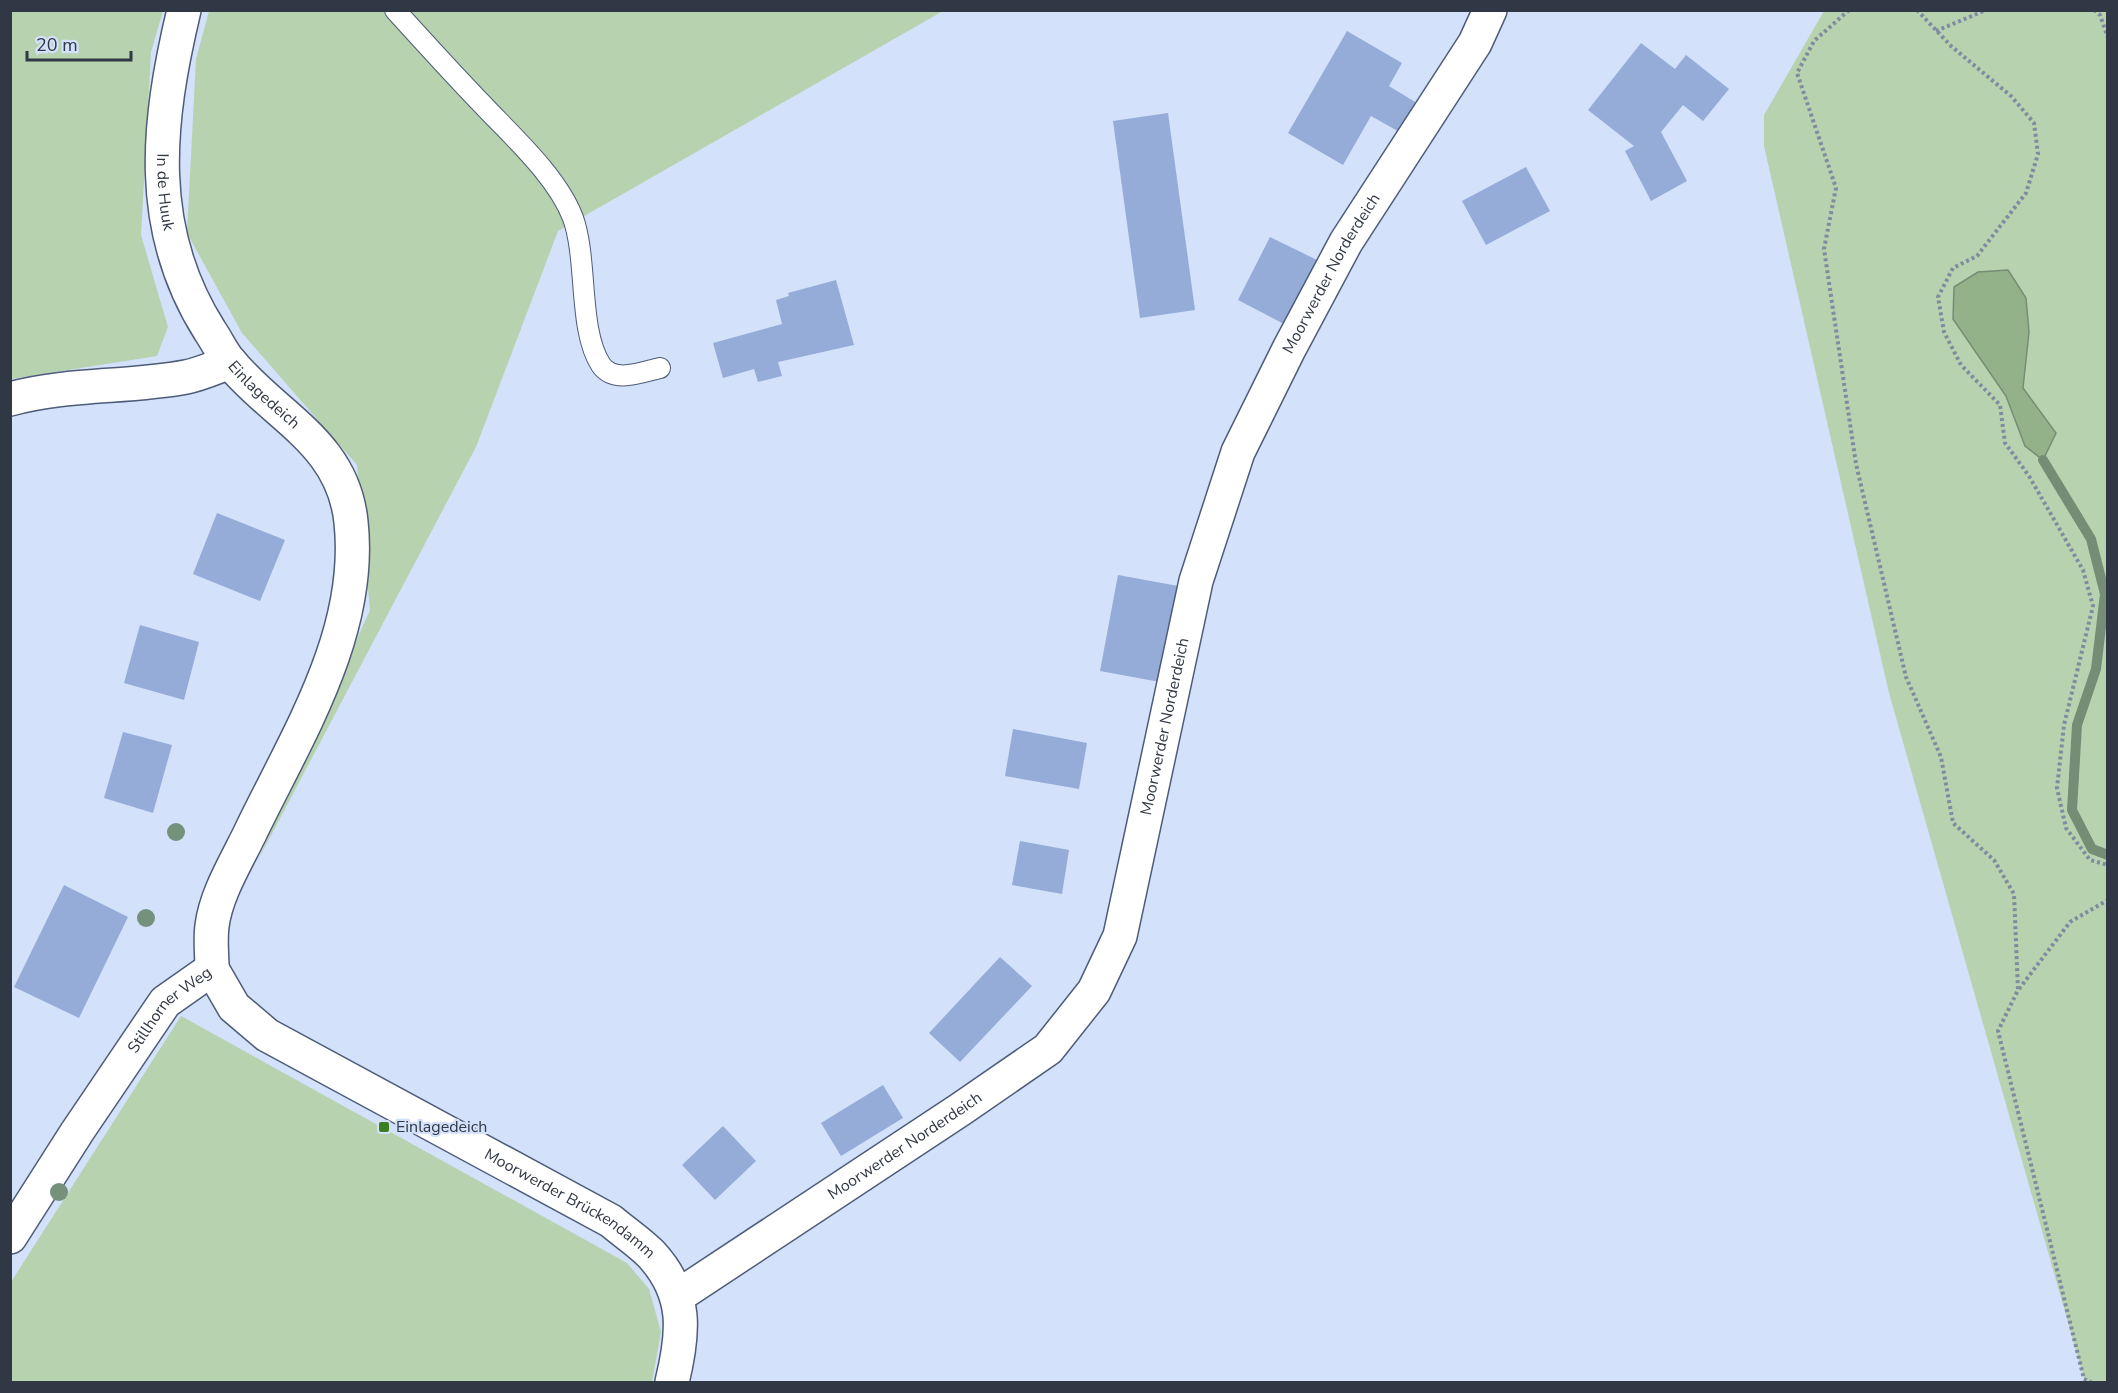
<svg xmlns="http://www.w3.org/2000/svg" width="2118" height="1393" viewBox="0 0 2118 1393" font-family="'Nunito Sans',sans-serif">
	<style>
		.green { fill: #b7d2af }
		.water { fill: #93b289; stroke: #768d75; stroke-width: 1.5 }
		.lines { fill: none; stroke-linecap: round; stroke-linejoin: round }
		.stream { stroke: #768d75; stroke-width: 10 }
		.building { fill: #94acd7 }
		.lane-casing { stroke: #4d5c78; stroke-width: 22 }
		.street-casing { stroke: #4d5c78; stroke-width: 36 }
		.path { stroke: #818b9f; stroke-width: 4; stroke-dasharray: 3 3; stroke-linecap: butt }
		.lane { stroke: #fff; stroke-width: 20 }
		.street { stroke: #fff; stroke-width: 33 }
		.tree { fill: #74917c }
		.poi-dot { fill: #3c7f20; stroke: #d3e1fb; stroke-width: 2 }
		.labels { text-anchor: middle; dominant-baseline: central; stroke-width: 4.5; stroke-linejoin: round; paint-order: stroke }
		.street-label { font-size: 16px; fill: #313845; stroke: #d3e1fb }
		.poi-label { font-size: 16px; fill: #313845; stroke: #d3e1fb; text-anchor: start }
	</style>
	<rect width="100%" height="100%" fill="#d3e1fb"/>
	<!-- green -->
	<g class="green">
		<path d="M 11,10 L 163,11 L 151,52 L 141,235 L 168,327 L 157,356 L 11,379 Z"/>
		<path d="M 209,11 L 943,11 L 558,231 L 476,447 L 257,862 L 370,610 L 357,465 L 242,333 L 187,233 L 196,59 Z"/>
		<path d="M 1824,11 L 2107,11 L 2107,1382 L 2085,1382 L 1889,693 L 1764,146 L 1764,115 Z"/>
		<path d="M 181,1016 L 627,1263 L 649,1289 L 661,1332 L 652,1382 L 11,1382 L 11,1282 Z"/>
	</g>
	<!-- water -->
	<path class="water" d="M 2008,270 L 2026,298 L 2029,332 L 2023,388 L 2056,433 L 2043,460 L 2025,446 L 2006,396 L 1953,319 L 1954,287 L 1978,272 Z"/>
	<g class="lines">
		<!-- stream -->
		<path class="stream" d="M 2043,460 L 2091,539 L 2105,594 L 2096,669 L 2077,725 L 2072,810 L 2092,849 L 2108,855"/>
	</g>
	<!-- building -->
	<g class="building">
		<path d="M 1347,31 L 1402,63 L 1389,86 L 1420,105 L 1403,134 L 1371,116 L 1343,165 L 1288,133 Z"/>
		<path d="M 1641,43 L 1675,69 L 1686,55 L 1729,89 L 1703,121 L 1683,105 L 1661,132 L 1687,181 L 1651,201 L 1625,151 L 1634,146 L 1588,110 Z"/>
		<path d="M 1168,113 L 1195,310 L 1140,318 L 1113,121 Z"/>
		<path d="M 1526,167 L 1550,211 L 1486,245 L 1462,201 Z"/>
		<path d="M 1270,237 L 1317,260 L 1284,324 L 1238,300 Z"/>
		<path d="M 836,280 L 854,345 L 778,362 L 782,376 L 758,382 L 754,369 L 723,378 L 713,343 L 782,324 L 776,300 L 789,296 L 788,293 Z"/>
		<path d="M 217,513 L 285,540 L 260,601 L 193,574 Z"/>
		<path d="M 1118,575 L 1178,586 L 1160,682 L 1100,671 Z"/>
		<path d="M 140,625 L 199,642 L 184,700 L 124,683 Z"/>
		<path d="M 1013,729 L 1087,743 L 1079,789 L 1005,776 Z"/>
		<path d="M 123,732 L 172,745 L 153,813 L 104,798 Z"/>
		<path d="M 1020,841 L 1069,850 L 1062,894 L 1012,885 Z"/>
		<path d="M 64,885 L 128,917 L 79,1018 L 14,987 Z"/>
		<path d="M 1000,957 L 1032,986 L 960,1062 L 929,1033 Z"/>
		<path d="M 883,1085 L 903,1118 L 841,1156 L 821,1123 Z"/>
		<path d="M 723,1126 L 756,1161 L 715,1200 L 682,1165 Z"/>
	</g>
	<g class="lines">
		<defs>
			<path id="lane" d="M 395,10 C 424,42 453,74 482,104 C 512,136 557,176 573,218 C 588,260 578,330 601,365 C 614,384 642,372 660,368"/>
			<g id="street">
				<path id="s1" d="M 184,10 C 157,123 145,229 210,331 C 217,341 222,353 230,362 C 275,417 343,442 351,522 C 363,632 298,734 252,829 C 238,859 216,893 212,926 C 210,940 212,955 212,969"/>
				<path d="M 10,399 C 68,383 128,388 186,377 C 201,374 216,367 230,362"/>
				<path id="s2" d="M 212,969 L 234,1007 L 267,1035 L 611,1221 C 624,1232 639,1242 651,1254 C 688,1294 684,1333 672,1382"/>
				<path id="s3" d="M 10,1237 L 77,1132 L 165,1002 L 212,969"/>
				<path id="s4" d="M 678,1296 L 961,1109 L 1048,1049 L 1094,991 L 1120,936 L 1196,581 L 1238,452 L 1289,349 L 1346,242 L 1475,43 L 1490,10"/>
			</g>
		</defs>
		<!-- lane casing -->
		<use href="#lane" class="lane-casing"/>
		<!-- street casing -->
		<use href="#street" class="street-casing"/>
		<!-- path -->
		<g class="path">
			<path d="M 1849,10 L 1814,41 L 1797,73 L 1836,188 L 1824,249 L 1856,464 L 1906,677 L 1941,757 L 1953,823 L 1994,860 L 2014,894 L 2018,990 L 1998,1031 L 2084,1379 L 2091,1382"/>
			<path d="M 1917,10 L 1951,46 L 2011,96 L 2034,123 L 2038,154 L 2026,193 L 1977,256 L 1953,268 L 1938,297 L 1944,332 L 1961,365 L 2000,405 L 2005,443 L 2029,476 L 2083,570 L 2093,606 L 2064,725 L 2057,788 L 2066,828 L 2090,860 L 2108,865"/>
			<path d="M 2094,10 L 2100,15 L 2108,38"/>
			<path d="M 1936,31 L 1986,10"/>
			<path d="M 2019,989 L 2070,922 L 2108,900"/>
		</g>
		<!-- lane -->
		<use href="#lane" class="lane"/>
		<!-- street -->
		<use href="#street" class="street"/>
	</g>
	<!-- trees -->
	<g class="tree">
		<circle cx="176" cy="832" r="9"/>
		<circle cx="146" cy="918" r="9"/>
		<circle cx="59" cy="1192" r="9"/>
	</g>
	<!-- markers -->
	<rect class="poi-dot" x="378" y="1121" width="12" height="12" rx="3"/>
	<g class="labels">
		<!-- street labels -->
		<g class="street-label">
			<text stroke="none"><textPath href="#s1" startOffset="184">In de Huuk</textPath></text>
			<text stroke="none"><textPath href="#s4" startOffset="1280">Moorwerder Norderdeich</textPath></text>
			<text stroke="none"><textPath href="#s1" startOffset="416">Einlagedeich</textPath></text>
			<text stroke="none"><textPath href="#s4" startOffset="794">Moorwerder Norderdeich</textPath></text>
			<text stroke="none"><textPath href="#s3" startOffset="279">Stillhorner Weg</textPath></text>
			<text stroke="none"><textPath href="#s4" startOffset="272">Moorwerder Norderdeich</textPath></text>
			<text stroke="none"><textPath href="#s2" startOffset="434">Moorwerder Brückendamm</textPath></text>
		</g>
		<!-- poi labels -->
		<g class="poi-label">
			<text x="396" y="1127">Einlagedeich</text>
		</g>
	</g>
	<!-- border -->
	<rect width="2118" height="1393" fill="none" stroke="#313845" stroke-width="24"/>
	<!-- scale -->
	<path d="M27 51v9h104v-9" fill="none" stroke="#313845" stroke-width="3"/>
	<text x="36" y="51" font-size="18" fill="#313845" stroke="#d3e1fb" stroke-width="4.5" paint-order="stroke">20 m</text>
</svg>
